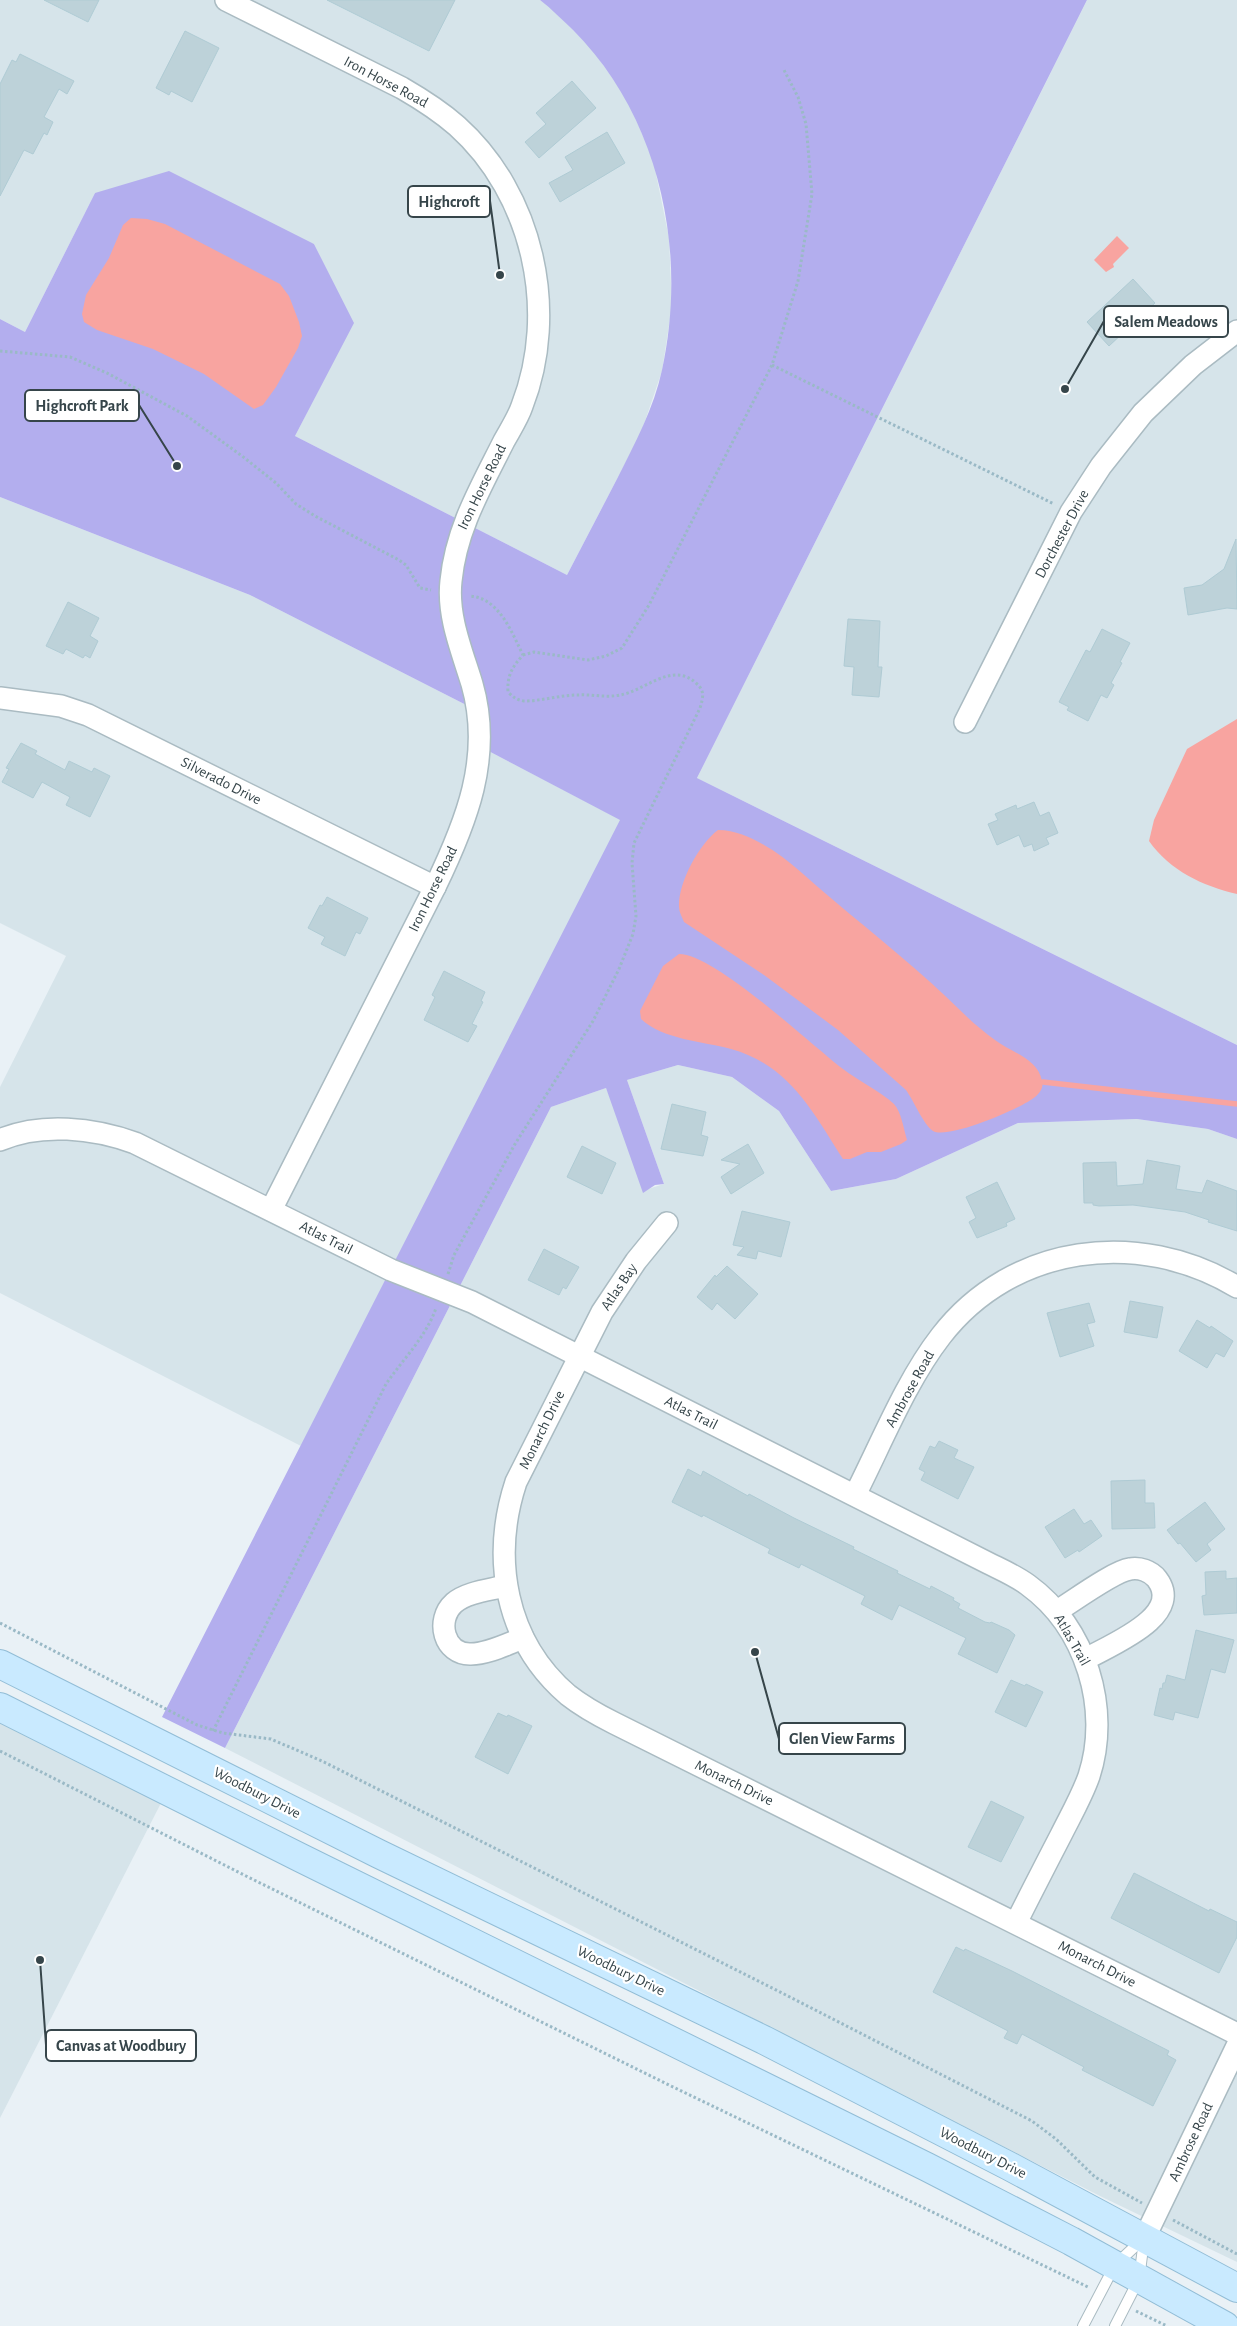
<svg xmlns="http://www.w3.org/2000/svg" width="1237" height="2326" viewBox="0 0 1237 2326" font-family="'Alegreya Sans',sans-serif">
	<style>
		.residential { fill: #d6e4ea }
		.green { fill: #b3aeee }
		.water { fill: #f8a4a0 }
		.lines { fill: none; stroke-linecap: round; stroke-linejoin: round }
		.stream { stroke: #f8a4a0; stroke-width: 5.5 }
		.building { fill: #bdd2d9; stroke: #afcbd4 }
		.lane-casing { stroke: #aabbc2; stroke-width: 12 }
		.street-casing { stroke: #aabbc2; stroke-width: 24 }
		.secondary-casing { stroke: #92bdd6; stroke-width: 30 }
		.path { stroke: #9ab9c6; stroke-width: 3; stroke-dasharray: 2.5 2.5; stroke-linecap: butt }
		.lane { stroke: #fff; stroke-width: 10 }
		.street { stroke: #fff; stroke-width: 21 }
		.secondary { stroke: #c9eaff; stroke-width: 28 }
		.labels { text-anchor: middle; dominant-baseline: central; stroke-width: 4.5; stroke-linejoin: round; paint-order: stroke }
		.street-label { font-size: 15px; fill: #36454a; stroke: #fff }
		.leader { fill: none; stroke: #36454a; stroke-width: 2 }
		.callout-dot { fill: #36454a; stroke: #fff; stroke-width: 2 }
		.callout { fill: #fff; stroke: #36454a; stroke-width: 2 }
		.callout-label { font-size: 16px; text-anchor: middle; font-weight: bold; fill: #36454a }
	</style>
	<rect width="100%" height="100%" fill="#e9f1f6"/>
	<!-- residential -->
	<g class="residential">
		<path d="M 0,0 L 540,0 L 549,6 L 592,49 L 627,99 L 653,159 L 669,238 L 672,306 L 662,371 L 641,433 L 567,575 L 295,436 L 353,323 L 314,244 L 95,193 L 25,332 L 0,319 Z"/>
		<path d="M 1087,0 L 1237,0 L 1237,1045 L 697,778 Z"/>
		<path d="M 0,497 L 250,595 L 478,711 L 479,746 L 621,820 L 301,1446 L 0,1293 L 0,1087 L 66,956 L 0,923 Z"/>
		<path d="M 678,1065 L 732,1077 L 779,1111 L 831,1191 L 896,1179 L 1018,1123 L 1137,1119 L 1208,1129 L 1237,1139 L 1237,2262 L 1100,2196 L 225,1748 L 551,1107 L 606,1088 L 648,1189 L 664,1184 L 627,1080 Z"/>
		<path d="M 0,1721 L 161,1803 L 0,2118 Z"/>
	</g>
	<!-- green -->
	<path class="green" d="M 540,0 L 1087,0 L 697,778 L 1237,1045 L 1237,1139 L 1208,1129 L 1137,1119 L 1018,1123 L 896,1179 L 831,1191 L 779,1111 L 732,1077 L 678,1065 L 627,1080 L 664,1184 L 655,1185 L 643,1193 L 606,1088 L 551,1107 L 225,1748 L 162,1717 L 620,820 L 479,746 L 478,711 L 250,595 L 0,497 L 0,319 L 25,332 L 95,193 L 169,171 L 314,244 L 354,323 L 295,436 L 567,575 C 584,542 601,510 618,477 C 635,443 654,408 662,370 C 688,251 660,117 573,30 C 562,20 552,9 540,0 Z"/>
	<!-- water -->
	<g class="water">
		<path d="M 131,218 L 147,219 L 165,224 L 280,284 L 289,296 L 299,322 L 302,336 L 298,348 L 276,387 L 263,405 L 254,409 L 204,374 L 153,349 L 97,330 L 84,322 L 82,314 L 86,295 L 109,258 L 123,225 Z"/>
		<path d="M 1117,236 L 1129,248 L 1113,264 L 1114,267 L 1106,272 L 1094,260 Z"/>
		<path d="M 1237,719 L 1237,894 C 1203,886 1170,871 1149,841 L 1154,820 L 1187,749 Z"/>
		<path d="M 718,830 C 735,830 750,837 764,845 C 789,859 810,881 832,899 C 877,937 922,972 963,1013 C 973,1023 984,1032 995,1040 C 1010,1052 1038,1058 1042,1081 C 1044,1087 1040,1093 1035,1097 C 1022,1108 948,1140 933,1131 C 923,1124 914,1101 906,1090 L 838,1030 L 764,975 L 684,922 C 682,917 679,912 679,907 C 678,883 699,844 718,830 Z"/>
		<path d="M 679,954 C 715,954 810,1044 843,1069 C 857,1080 883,1093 894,1104 C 901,1111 904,1130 907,1140 L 901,1144 L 881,1152 L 867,1152 L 850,1159 L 843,1159 C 813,1112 789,1065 731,1049 C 702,1041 664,1040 641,1019 L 640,1011 L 663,966 Z"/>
	</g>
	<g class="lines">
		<!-- stream -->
		<path class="stream" d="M 1043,1082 L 1237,1104"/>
	</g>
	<!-- building -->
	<g class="building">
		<path d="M 44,0 L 99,0 L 88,22 Z"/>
		<path d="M 327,0 L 455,0 L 429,51 Z"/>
		<path d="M 185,31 L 219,48 L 192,102 L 171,91 L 169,95 L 156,88 Z"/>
		<path d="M 20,54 L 74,81 L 67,94 L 59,89 L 44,117 L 53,122 L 47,135 L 44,133 L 33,154 L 24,150 L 0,196 L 0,84 L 12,60 L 16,62 Z"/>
		<path d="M 572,81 L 596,108 L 539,158 L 525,142 L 546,124 L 536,113 Z"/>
		<path d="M 607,132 L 625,163 L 560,202 L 549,183 L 573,170 L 565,157 Z"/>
		<path d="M 1133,279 L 1155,303 L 1109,346 L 1087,322 Z"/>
		<path d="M 1236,539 L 1237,609 L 1227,608 L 1188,615 L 1184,588 L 1202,585 L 1224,569 Z"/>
		<path d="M 68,602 L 99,618 L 90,636 L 98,641 L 90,658 L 85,655 L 83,658 L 66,649 L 63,654 L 46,646 Z"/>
		<path d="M 848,619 L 880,621 L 878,667 L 882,667 L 879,697 L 852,695 L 854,667 L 844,666 Z"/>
		<path d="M 1102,629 L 1130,643 L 1120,662 L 1122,663 L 1111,683 L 1114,685 L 1107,698 L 1101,695 L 1088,721 L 1067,710 L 1069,707 L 1059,702 L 1086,650 L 1090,652 Z"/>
		<path d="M 21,743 L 37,751 L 35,754 L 65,770 L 69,761 L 92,772 L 94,768 L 110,776 L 90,817 L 66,805 L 70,797 L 42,782 L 33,798 L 2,782 L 9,769 L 6,768 Z"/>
		<path d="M 1034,802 L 1040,816 L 1049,812 L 1058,833 L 1046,838 L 1049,844 L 1034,851 L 1032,844 L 1024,847 L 1019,835 L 997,845 L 988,824 L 998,820 L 995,814 L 1016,805 L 1017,809 Z"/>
		<path d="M 327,897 L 368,918 L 360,934 L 356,932 L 345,956 L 321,944 L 325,937 L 308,928 L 320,905 L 322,906 Z"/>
		<path d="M 444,971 L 485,992 L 481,1001 L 483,1002 L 472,1024 L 477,1026 L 468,1042 L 424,1020 L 435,997 L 432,995 Z"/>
		<path d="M 672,1104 L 706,1112 L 701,1135 L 708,1137 L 703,1156 L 661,1149 Z"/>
		<path d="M 748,1144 L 764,1173 L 731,1194 L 721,1177 L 740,1164 L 721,1160 Z"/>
		<path d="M 582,1146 L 616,1163 L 602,1194 L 567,1177 Z"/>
		<path d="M 1147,1160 L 1180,1166 L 1176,1189 L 1202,1193 L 1207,1180 L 1237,1191 L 1237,1231 L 1208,1222 L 1209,1220 L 1185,1212 L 1133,1205 L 1099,1206 L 1093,1205 L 1093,1203 L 1084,1203 L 1083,1163 L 1116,1162 L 1117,1186 L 1143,1184 Z"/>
		<path d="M 997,1182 L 1015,1219 L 1006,1223 L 1007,1226 L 977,1238 L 969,1222 L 976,1218 L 966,1197 Z"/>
		<path d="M 742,1211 L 790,1222 L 781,1257 L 758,1251 L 756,1259 L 737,1255 L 744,1247 L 733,1245 Z"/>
		<path d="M 544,1249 L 579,1267 L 566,1289 L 563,1287 L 559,1295 L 528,1280 Z"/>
		<path d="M 727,1266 L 758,1294 L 735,1319 L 717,1303 L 712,1310 L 697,1297 L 715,1275 L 716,1277 Z"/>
		<path d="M 1130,1301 L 1163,1307 L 1157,1338 L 1124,1332 Z"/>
		<path d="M 1089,1303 L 1095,1322 L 1087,1324 L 1094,1346 L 1060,1357 L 1047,1313 Z"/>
		<path d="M 1197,1320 L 1210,1328 L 1211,1326 L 1233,1341 L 1224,1357 L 1216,1353 L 1207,1368 L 1179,1351 Z"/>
		<path d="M 939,1441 L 958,1450 L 954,1458 L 974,1467 L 958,1499 L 921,1480 L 925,1472 L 919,1469 L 930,1446 L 935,1448 Z"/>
		<path d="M 688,1469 L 701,1476 L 703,1471 L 748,1496 L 749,1494 L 794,1518 L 854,1547 L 853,1549 L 898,1571 L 897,1573 L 930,1589 L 931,1586 L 954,1598 L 953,1600 L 960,1604 L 958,1608 L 985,1622 L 990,1623 L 991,1622 L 1009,1630 L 1015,1635 L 997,1673 L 958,1654 L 966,1638 L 899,1605 L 892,1620 L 861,1604 L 865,1596 L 801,1564 L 799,1568 L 768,1553 L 770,1549 L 703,1515 L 702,1517 L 672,1502 Z"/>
		<path d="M 1145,1480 L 1145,1503 L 1154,1503 L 1155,1528 L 1112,1529 L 1111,1481 Z"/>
		<path d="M 1205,1502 L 1225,1529 L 1207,1544 L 1211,1550 L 1196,1562 L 1180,1543 L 1178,1544 L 1167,1530 Z"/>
		<path d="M 1074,1509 L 1084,1524 L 1091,1520 L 1102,1536 L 1079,1552 L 1078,1550 L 1065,1558 L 1045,1527 Z"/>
		<path d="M 1226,1571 L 1226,1579 L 1237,1578 L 1237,1613 L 1204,1615 L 1202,1596 L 1206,1595 L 1205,1572 Z"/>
		<path d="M 1196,1630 L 1234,1640 L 1225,1673 L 1211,1669 L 1198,1718 L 1175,1712 L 1173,1720 L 1154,1715 L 1160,1688 L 1162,1689 L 1163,1683 L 1165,1683 L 1167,1675 L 1185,1680 Z"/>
		<path d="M 1011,1680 L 1025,1686 L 1026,1684 L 1043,1692 L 1026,1727 L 995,1712 Z"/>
		<path d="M 498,1713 L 507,1717 L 508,1715 L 532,1726 L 508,1774 L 475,1757 Z"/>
		<path d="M 991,1801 L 1024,1817 L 1001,1862 L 968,1847 Z"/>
		<path d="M 1134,1873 L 1209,1911 L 1210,1909 L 1237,1922 L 1237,1937 L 1219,1973 L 1111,1918 Z"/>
		<path d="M 956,1947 L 964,1951 L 965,1949 L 1012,1971 L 1169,2051 L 1167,2055 L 1176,2060 L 1153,2106 L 1082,2070 L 1084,2067 L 1022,2034 L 1017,2044 L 1004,2038 L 1008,2031 L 933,1992 Z"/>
	</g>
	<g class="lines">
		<defs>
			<g id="lane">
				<path d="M 1083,2326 L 1115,2265 L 1143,2239"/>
				<path d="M 1115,2326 L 1139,2279 L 1144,2240"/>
			</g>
			<g id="street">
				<path d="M 226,0 L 402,88 C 421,99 440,111 457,126 C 533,194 559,311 522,406 C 518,418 510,430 504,441 C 481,487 456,529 451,581 C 447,616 462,651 472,684 C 493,757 466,823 435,887 L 271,1210"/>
				<path d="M 0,698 L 61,706 L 88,715 L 435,887"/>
				<path d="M 965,722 L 1071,512 L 1101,466 L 1143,413 L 1193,365 L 1237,331"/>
				<path d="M 0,1140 C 41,1122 94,1128 135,1143 L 391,1270 L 472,1302 L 988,1563 C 1002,1570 1016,1576 1028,1585 C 1086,1627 1111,1709 1089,1776 C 1082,1796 1071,1815 1061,1835 C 1046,1864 1031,1893 1016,1923"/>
				<path d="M 667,1223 L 636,1261 L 602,1312 L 516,1482 C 491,1558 505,1641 568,1695 C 582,1706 598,1715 614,1723 L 1237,2034"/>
				<path d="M 855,1495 C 881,1444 906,1381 941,1336 C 1012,1244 1139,1228 1237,1287"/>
				<path d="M 505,1586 C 490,1590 467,1592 454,1603 C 435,1620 444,1655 471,1654 C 488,1654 507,1644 523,1638"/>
				<path d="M 1057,1611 C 1072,1602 1114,1571 1130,1569 C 1139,1567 1151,1571 1157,1579 C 1185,1616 1110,1645 1086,1659"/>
				<path d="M 1144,2239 L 1237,2046"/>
			</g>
			<g id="secondary">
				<path d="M 0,1664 L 379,1854 L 764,2040 L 1009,2166 L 1237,2288"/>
				<path d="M 0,1707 L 301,1858 L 927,2167 L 1071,2241 L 1225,2326"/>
			</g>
		</defs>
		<!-- lane casing -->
		<use href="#lane" class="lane-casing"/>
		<!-- street casing -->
		<use href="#street" class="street-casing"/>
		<!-- secondary casing -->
		<use href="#secondary" class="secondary-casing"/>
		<!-- path -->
		<g class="path">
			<path d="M 0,351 L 70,357 L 107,373 L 187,416 L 242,456 L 276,483 L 296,504 L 315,516 L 399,560 L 406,565 L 420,588 L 431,590"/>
			<path d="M 772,365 L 1054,504"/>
			<path d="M 523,655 L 534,652 L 588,660 L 606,656 L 622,648 L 649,605 L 772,365 L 798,281 L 812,194 L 806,124 L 798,97 L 784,70"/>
			<path d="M 448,1274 L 454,1255 L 515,1144 L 593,1021 L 619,969 L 633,934 L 636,916 L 632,863 L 634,843 L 700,708 C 703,698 705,691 697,684 C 673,660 645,691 620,695 C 606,698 591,694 578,695 C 560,695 542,701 524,701 C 517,700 513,697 508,692 C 507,676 512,667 523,655 C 512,633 499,597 469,596"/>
			<path d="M 0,1623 L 197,1725 L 223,1733 L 271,1739 L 324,1762 L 784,1994 L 1032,2121 L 1056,2139 L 1095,2177 L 1142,2203"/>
			<path d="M 213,1731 L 386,1384 C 403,1359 426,1337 436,1308"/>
			<path d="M 0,1751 L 246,1876 L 671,2086 L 1088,2287"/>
			<path d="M 1173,2220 L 1237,2254"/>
			<path d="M 1136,2311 L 1167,2326"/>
		</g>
		<!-- lane -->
		<use href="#lane" class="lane"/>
		<!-- street -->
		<use href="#street" class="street"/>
		<!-- secondary -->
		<use href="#secondary" class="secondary"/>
	</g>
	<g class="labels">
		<!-- street labels -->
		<g class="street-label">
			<text transform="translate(386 82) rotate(28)">Iron Horse Road</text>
			<text transform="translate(482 487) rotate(-64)">Iron Horse Road</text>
			<text transform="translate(1062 534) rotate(-62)">Dorchester Drive</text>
			<text transform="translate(221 781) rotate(27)">Silverado Drive</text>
			<text transform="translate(433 889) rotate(-64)">Iron Horse Road</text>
			<text transform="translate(326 1238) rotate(27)">Atlas Trail</text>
			<text transform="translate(619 1287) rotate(-56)">Atlas Bay</text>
			<text transform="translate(910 1389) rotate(-61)">Ambrose Road</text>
			<text transform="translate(691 1413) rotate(27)">Atlas Trail</text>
			<text transform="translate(542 1430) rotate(-64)">Monarch Drive</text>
			<text transform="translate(1072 1640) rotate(60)">Atlas Trail</text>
			<text transform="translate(734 1783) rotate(26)">Monarch Drive</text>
			<text transform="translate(257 1793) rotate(27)">Woodbury Drive</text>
			<text transform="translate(1097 1964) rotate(27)">Monarch Drive</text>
			<text transform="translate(621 1971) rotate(26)">Woodbury Drive</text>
			<text transform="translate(1191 2142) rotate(-65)">Ambrose Road</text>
			<text transform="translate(983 2153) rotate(27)">Woodbury Drive</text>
		</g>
	</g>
	<!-- callouts -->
	<path class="leader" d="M500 275L490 201M1065 389L1104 321M177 466L139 405M755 1652L779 1739M40 1960L46 2045"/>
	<g class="callout-dot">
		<circle cx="500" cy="275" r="5"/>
		<circle cx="1065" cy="389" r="5"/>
		<circle cx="177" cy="466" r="5"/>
		<circle cx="755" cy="1652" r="5"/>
		<circle cx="40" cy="1960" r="5"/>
	</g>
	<g class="callout">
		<rect x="408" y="186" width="82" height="31" rx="5"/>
		<rect x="1104" y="306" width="124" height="31" rx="5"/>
		<rect x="25" y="390" width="114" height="31" rx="5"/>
		<rect x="779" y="1723" width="126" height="31" rx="5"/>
		<rect x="46" y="2030" width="150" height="31" rx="5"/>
	</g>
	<g class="callout-label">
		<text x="449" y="207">Highcroft</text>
		<text x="1166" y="327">Salem Meadows</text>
		<text x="82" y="411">Highcroft Park</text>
		<text x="842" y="1744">Glen View Farms</text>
		<text x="121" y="2051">Canvas at Woodbury</text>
	</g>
</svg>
